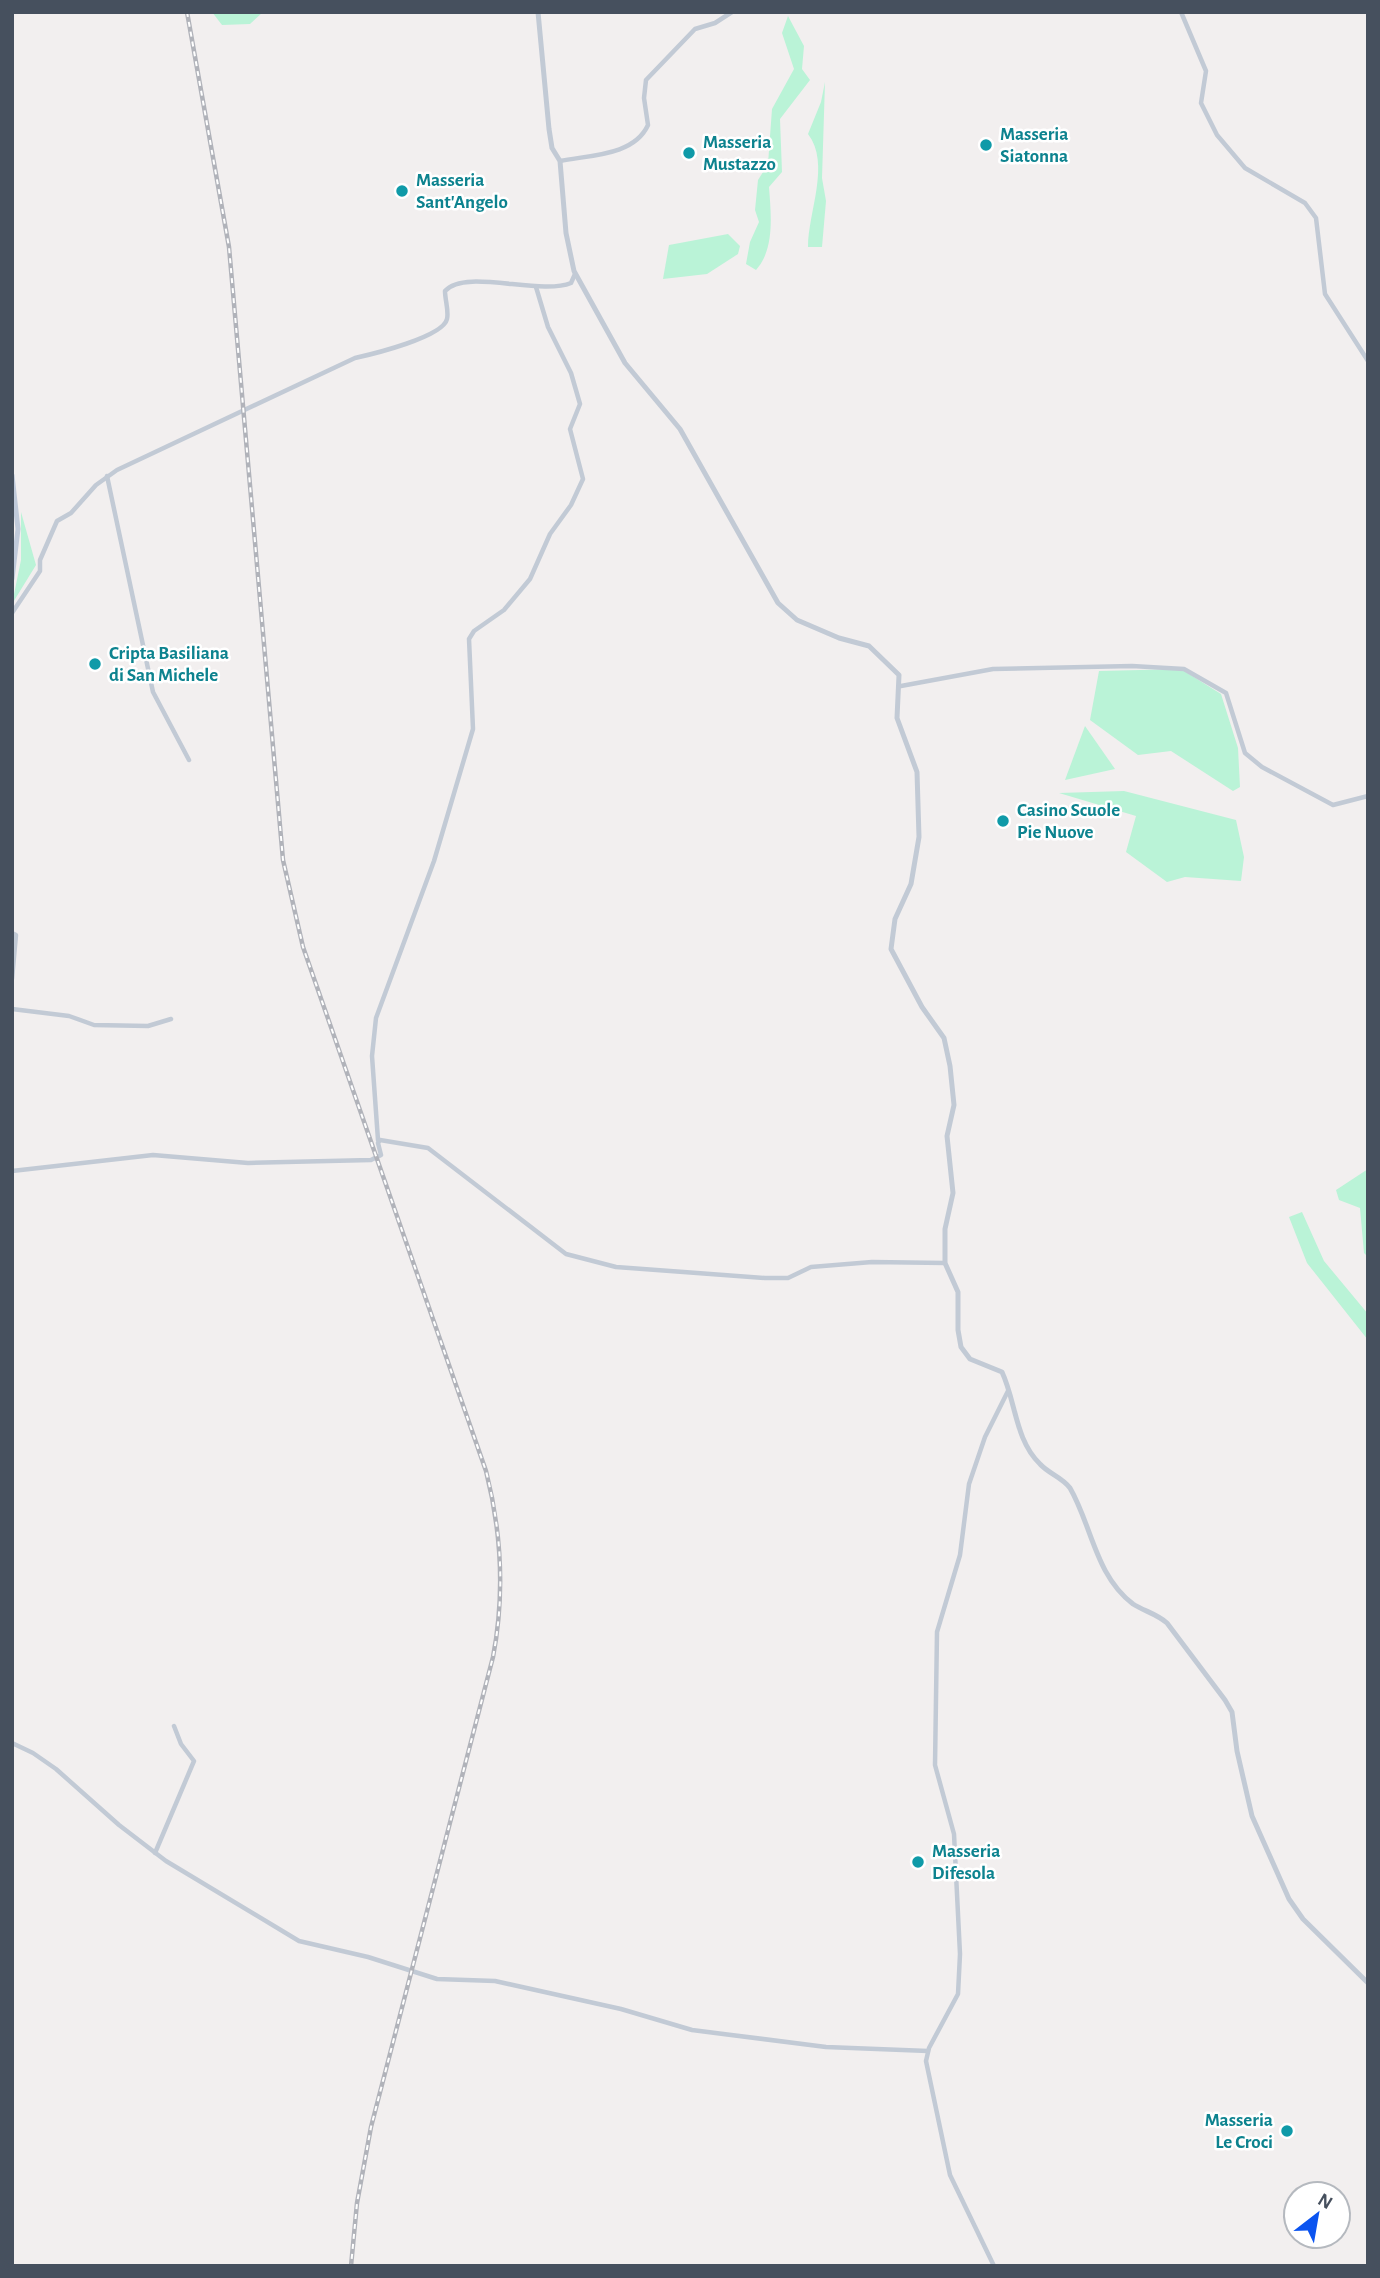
<svg xmlns="http://www.w3.org/2000/svg" width="1380" height="2278" viewBox="0 0 1380 2278" font-family="'Alegreya Sans',sans-serif">
	<style>
		.green { fill: #baf3d7 }
		.lines { fill: none; stroke-linecap: round; stroke-linejoin: round }
		.minor { stroke: #c2cad5; stroke-width: 4.5 }
		.tertiary { stroke: #c2cad5; stroke-width: 5 }
		.secondary { stroke: #c0cada; stroke-width: 5 }
		.rail-casing { stroke: #b1b3ba; stroke-width: 4.5 }
		.rail { stroke: #fff; stroke-width: 2; stroke-dasharray: 5; stroke-linecap: butt }
		.culture-dot { fill: #0f9aa8; stroke: #fff; stroke-width: 2.5 }
		.labels { text-anchor: middle; dominant-baseline: central; stroke-width: 5; stroke-linejoin: round; paint-order: stroke }
		.culture-label { font-size: 19px; font-weight: bold; fill: #0d838f; stroke: #fff; text-anchor: start }
	</style>
	<rect width="100%" height="100%" fill="#f2efef"/>
	<!-- green -->
	<g class="green">
		<path d="M 212,12 L 263,12 L 250,24 L 222,25 Z"/>
		<path d="M 788,16 L 804,46 L 802,69 L 810,80 L 780,119 L 782,172 L 769,187 C 771,214 775,249 756,270 L 746,264 L 750,242 L 759,222 L 755,210 L 758,180 L 768,164 L 772,109 L 794,69 L 782,33 Z"/>
		<path d="M 825,82 L 822,178 L 826,201 L 822,247 L 808,247 C 808,212 831,164 808,134 L 821,102 Z"/>
		<path d="M 728,234 L 740,246 L 738,254 L 707,274 L 663,279 L 669,245 Z"/>
		<path d="M 21,512 L 36,565 L 12,604 L 21,560 Z"/>
		<path d="M 1181,669 L 1221,694 L 1238,748 L 1240,787 L 1233,791 L 1171,751 L 1138,755 L 1090,720 L 1099,671 Z"/>
		<path d="M 1085,726 L 1115,769 L 1065,780 Z"/>
		<path d="M 1124,791 L 1236,820 L 1244,857 L 1241,881 L 1185,877 L 1167,882 L 1126,852 L 1136,816 L 1059,793 Z"/>
		<path d="M 1368,1169 L 1368,1257 L 1364,1253 L 1360,1208 L 1339,1200 L 1336,1190 Z"/>
		<path d="M 1302,1212 L 1324,1261 L 1368,1314 L 1368,1340 L 1307,1263 L 1289,1217 Z"/>
	</g>
	<g class="lines">
		<!-- minor -->
		<g class="minor">
			<path d="M 1181,12 L 1206,71 L 1201,103 L 1217,135 L 1245,168 L 1305,203 L 1316,218 L 1325,294 L 1368,361"/>
			<path d="M 560,161 C 589,155 634,156 648,125 L 644,98 L 646,80 L 695,29 L 715,23 L 732,12"/>
			<path d="M 107,476 L 153,692 L 189,760"/>
			<path d="M 12,613 L 40,571 L 40,560 L 57,521 L 71,513 L 96,485 L 117,470 L 355,358 C 373,354 443,337 447,319 C 449,311 445,300 445,291 C 465,268 540,296 571,283 L 575,274"/>
			<path d="M 901,686 L 993,669 L 1132,666 L 1184,669 L 1226,693 L 1245,753 L 1262,767 L 1333,805 L 1368,796"/>
			<path d="M 12,933 L 16,935 L 12,979"/>
			<path d="M 12,1009 L 69,1016 L 94,1025 L 148,1026 L 171,1019"/>
			<path d="M 378,1140 L 372,1056 L 376,1018 L 434,861 L 473,729 L 469,639 L 474,631 L 504,610 L 530,579 L 550,534 L 571,505 L 583,479 L 570,429 L 580,404 L 571,373 L 548,327 L 536,287"/>
			<path d="M 12,1171 L 153,1155 L 248,1163 L 371,1160 L 381,1155 L 378,1143 L 380,1140 L 428,1148 L 566,1254 L 616,1267 L 765,1278 L 788,1278 L 811,1267 L 872,1262 L 945,1263"/>
			<path d="M 12,1743 L 33,1753 L 56,1769 L 119,1825 L 166,1861 L 299,1941 L 368,1957 L 437,1979 L 495,1981 L 621,2009 L 692,2030 L 826,2047 L 928,2051"/>
			<path d="M 155,1853 L 194,1761 L 181,1744 L 174,1726"/>
			<path d="M 994,2266 L 950,2175 L 926,2061 L 929,2048 L 958,1994 L 960,1954 L 954,1834 L 935,1765 L 937,1632 L 960,1555 L 969,1484 L 985,1437 L 1008,1391"/>
		</g>
		<!-- tertiary -->
		<path class="tertiary" d="M 538,12 L 549,129 L 552,148 L 560,161 L 566,233 L 574,271 L 625,363 L 680,429 L 778,603 L 797,620 L 839,638 L 869,646 L 899,675 L 897,718 L 917,772 L 919,837 L 911,884 L 895,919 L 891,949 L 922,1007 L 944,1038 L 950,1066 L 954,1105 L 947,1136 L 953,1193 L 945,1229 L 945,1263 L 958,1292 L 958,1330 L 961,1347 L 970,1359 L 1002,1372 C 1016,1402 1015,1440 1040,1464 C 1049,1474 1062,1477 1070,1488 C 1092,1526 1095,1575 1133,1604 C 1144,1611 1157,1614 1167,1623 L 1225,1700 L 1232,1712 L 1237,1751 L 1252,1816 L 1289,1899 L 1303,1919 L 1368,1983"/>
		<!-- secondary -->
		<path class="secondary" d="M 12,475 L 18,529 L 12,579"/>
		<defs>
			<path id="rail" d="M 187,12 L 229,247 L 283,860 L 303,947 L 486,1471 C 502,1534 505,1594 493,1657 L 371,2127 L 357,2203 L 351,2266"/>
		</defs>
		<!-- rail casing -->
		<use href="#rail" class="rail-casing"/>
		<!-- rail -->
		<use href="#rail" class="rail"/>
	</g>
	<!-- markers -->
	<g class="culture-dot">
		<circle cx="986" cy="145" r="7"/>
		<circle cx="689" cy="153" r="7"/>
		<circle cx="402" cy="191" r="7"/>
		<circle cx="95" cy="664" r="7"/>
		<circle cx="1003" cy="821" r="7"/>
		<circle cx="918" cy="1862" r="7"/>
		<circle cx="1287" cy="2131" r="7"/>
	</g>
	<g class="labels">
		<!-- culture labels -->
		<g class="culture-label">
			<text x="1000" y="134">Masseria<tspan x="1000" dy="22">Siatonna</tspan></text>
			<text x="703" y="142">Masseria<tspan x="703" dy="22">Mustazzo</tspan></text>
			<text x="416" y="180">Masseria<tspan x="416" dy="22">Sant'Angelo</tspan></text>
			<text x="109" y="653">Cripta Basiliana<tspan x="109" dy="22">di San Michele</tspan></text>
			<text x="1017" y="810">Casino Scuole<tspan x="1017" dy="22">Pie Nuove</tspan></text>
			<text x="932" y="1851">Masseria<tspan x="932" dy="22">Difesola</tspan></text>
			<text x="1273" y="2120" text-anchor="end">Masseria<tspan x="1273" dy="22">Le Croci</tspan></text>
		</g>
	</g>
	<!-- border -->
	<rect width="1380" height="2278" fill="none" stroke="#46505e" stroke-width="28"/>
	<!-- north arrow -->
	<g transform="translate(1317 2215) rotate(31)"><circle r="33" fill="#ffffff" stroke="#b5b9bf" stroke-width="2"/>
	<path d="M0-5L12 26L0 18L-12 26Z" fill="#0b54f0"/>
	<text y="-10" font-size="19" font-weight="bold" text-anchor="middle" fill="#46505e">N</text>
	</g>
</svg>
